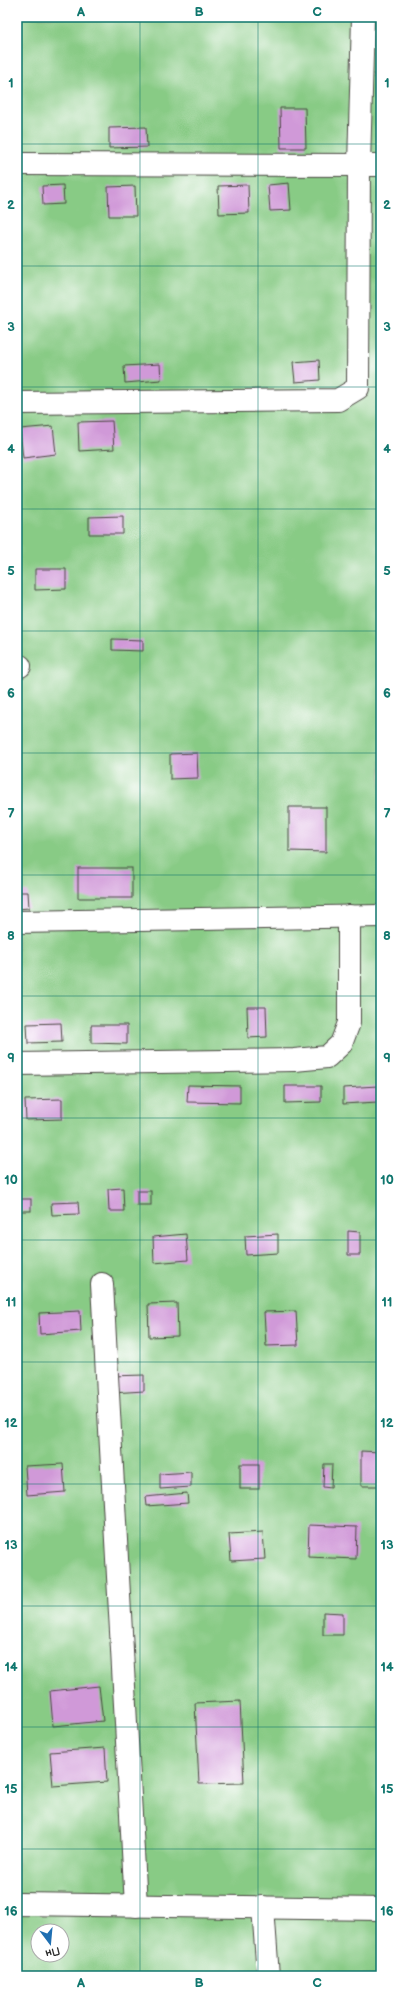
<svg xmlns="http://www.w3.org/2000/svg" width="398" height="1993" viewBox="0 0 398 1993" font-family="'Balsamiq Sans',sans-serif">
	<style>
		.green { fill: #88cb85; stroke: #5a7b58; fill-rule: evenodd }
		.building { fill: #d099d8 }
		.lines { fill: none; stroke-linecap: round; stroke-linejoin: round }
		.minor-casing { stroke: #494641; stroke-width: 24 }
		.minor { stroke: #fff; stroke-width: 22 }
		.grid { fill: none; stroke: #0f766e; stroke-width: 1; stroke-opacity: 0.55 }
		.neatline { fill: none; stroke: #0f766e; stroke-width: 1.5 }
		.grid-label { font-size: 13px; text-anchor: middle; font-weight: bold; fill: #0f766e }
	</style>
	<rect width="100%" height="100%" fill="#fff"/>
	<filter id="ink" filterUnits="userSpaceOnUse"><feTurbulence type="fractalNoise" baseFrequency=".025" numOctaves="2"/><feDisplacementMap in="SourceGraphic" scale="8" xChannelSelector="R" yChannelSelector="G"/><feConvolveMatrix kernelMatrix="1 2 1 2 8 2 1 2 1" color-interpolation-filters="sRGB"/></filter>
	<filter id="wash" filterUnits="userSpaceOnUse"><feTurbulence type="fractalNoise" baseFrequency=".012" numOctaves="4" result="noise"/><feDisplacementMap in="SourceGraphic" scale="16" xChannelSelector="R" yChannelSelector="G"/><feGaussianBlur stdDeviation="0.9" result="paint"/><feColorMatrix in="noise" values="0 0 0 0 0 0 0 0 0 0 0 0 0 0 0 0 0 1.4 0 .05"/><feComposite in="paint" operator="in"/></filter>
	<g filter="url(#wash)">
		<rect width="100%" height="100%" fill="#f1dec0"/>
		<!-- green -->
		<path class="green" d="M 17,17 L 381,17 L 381,1976 L 17,1976 ZM 38,1931 L 62,1931 L 62,1955 L 38,1955 Z"/>
		<g id="blocks">
			<!-- building -->
			<g class="building">
				<path d="M 280,108 L 305,108 L 306,148 L 281,148 Z"/>
				<path d="M 146,127 L 147,147 L 109,148 L 109,128 Z"/>
				<path d="M 289,183 L 291,210 L 270,211 L 268,185 Z"/>
				<path d="M 63,185 L 64,204 L 43,205 L 42,186 Z"/>
				<path d="M 248,185 L 249,213 L 219,214 L 218,186 Z"/>
				<path d="M 135,186 L 136,216 L 109,216 L 108,187 Z"/>
				<path d="M 319,360 L 320,380 L 295,382 L 293,362 Z"/>
				<path d="M 160,364 L 161,380 L 125,383 L 124,366 Z"/>
				<path d="M 112,421 L 114,449 L 79,451 L 78,422 Z"/>
				<path d="M 53,426 L 56,454 L 23,458 L 20,429 Z"/>
				<path d="M 123,516 L 123,534 L 89,534 L 89,517 Z"/>
				<path d="M 35,569 L 66,569 L 66,589 L 35,590 Z"/>
				<path d="M 112,639 L 143,640 L 143,651 L 112,650 Z"/>
				<path d="M 197,753 L 198,778 L 170,779 L 170,754 Z"/>
				<path d="M 289,807 L 326,807 L 326,852 L 289,851 Z"/>
				<rect x="78" y="868" width="54" height="30"/>
				<path d="M 17,892 L 28,892 L 29,908 L 17,909 Z"/>
				<path d="M 247,1007 L 266,1007 L 267,1037 L 248,1038 Z"/>
				<path d="M 61,1023 L 62,1042 L 28,1043 L 27,1024 Z"/>
				<path d="M 91,1025 L 127,1025 L 127,1044 L 91,1043 Z"/>
				<path d="M 188,1085 L 240,1086 L 240,1103 L 187,1102 Z"/>
				<path d="M 285,1086 L 321,1086 L 321,1102 L 285,1103 Z"/>
				<path d="M 378,1086 L 378,1102 L 343,1104 L 343,1088 Z"/>
				<path d="M 62,1099 L 62,1119 L 26,1120 L 25,1100 Z"/>
				<path d="M 123,1188 L 124,1211 L 109,1211 L 108,1189 Z"/>
				<rect x="137" y="1191" width="14" height="14"/>
				<rect x="17" y="1199" width="14" height="12"/>
				<path d="M 78,1202 L 79,1214 L 52,1215 L 51,1203 Z"/>
				<path d="M 348,1231 L 360,1232 L 360,1255 L 348,1255 Z"/>
				<path d="M 186,1234 L 188,1260 L 154,1263 L 153,1237 Z"/>
				<path d="M 278,1234 L 278,1253 L 246,1255 L 245,1236 Z"/>
				<path d="M 177,1303 L 178,1336 L 149,1337 L 148,1304 Z"/>
				<path d="M 80,1311 L 81,1331 L 40,1334 L 39,1313 Z"/>
				<path d="M 296,1311 L 298,1345 L 266,1346 L 264,1312 Z"/>
				<path d="M 144,1375 L 144,1391 L 112,1393 L 111,1376 Z"/>
				<path d="M 361,1451 L 381,1452 L 381,1486 L 361,1486 Z"/>
				<path d="M 63,1464 L 65,1492 L 27,1495 L 25,1466 Z"/>
				<rect x="240" y="1464" width="19" height="25"/>
				<path d="M 324,1464 L 332,1464 L 331,1488 L 323,1487 Z"/>
				<path d="M 191,1472 L 191,1487 L 160,1489 L 160,1474 Z"/>
				<path d="M 187,1493 L 188,1503 L 146,1506 L 145,1497 Z"/>
				<path d="M 309,1525 L 357,1527 L 356,1559 L 308,1557 Z"/>
				<path d="M 263,1532 L 265,1559 L 231,1561 L 229,1534 Z"/>
				<path d="M 323,1612 L 343,1613 L 343,1635 L 323,1635 Z"/>
				<path d="M 99,1686 L 103,1721 L 53,1726 L 50,1691 Z"/>
				<path d="M 240,1701 L 244,1783 L 199,1784 L 195,1703 Z"/>
				<path d="M 105,1748 L 107,1782 L 53,1786 L 50,1752 Z"/>
			</g>
		</g>
	</g>
	<g filter="url(#ink)">
		<use href="#blocks" fill-opacity="0" stroke="#494641" stroke-width="1"/>
		<g class="lines">
			<defs>
				<g id="minor">
					<path d="M 17,164 L 381,165"/>
					<path d="M 17,403 L 338,400 L 358,388 L 359,165 L 363,17"/>
					<path d="M 17,666 L 20,666"/>
					<path d="M 17,922 L 381,916"/>
					<path d="M 17,1064 L 294,1060 L 327,1057 L 341,1044 L 349,1023 L 349,916"/>
					<path d="M 102,1284 L 136,1906"/>
					<path d="M 17,1904 L 381,1909"/>
					<path d="M 263,1907 L 268,1976"/>
				</g>
			</defs>
			<!-- minor casing -->
			<use href="#minor" class="minor-casing"/>
			<!-- minor -->
			<use href="#minor" class="minor"/>
		</g>
	</g>
	<!-- grid -->
	<path class="grid" d="M 140,17 L 140,1976M 258,17 L 258,1976M 17,144 L 381,144M 17,266 L 381,266M 17,387 L 381,387M 17,509 L 381,509M 17,631 L 381,631M 17,753 L 381,753M 17,875 L 381,875M 17,996 L 381,996M 17,1118 L 381,1118M 17,1240 L 381,1240M 17,1362 L 381,1362M 17,1484 L 381,1484M 17,1606 L 381,1606M 17,1727 L 381,1727M 17,1849 L 381,1849"/>
	<!-- margin -->
	<rect width="398" height="1993" fill="none" stroke="#fff" stroke-width="44"/>
	<!-- north arrow -->
	<g transform="translate(50 1943) rotate(164)"><circle r="19" fill="#ffffff" stroke="#aaaaaa"/>
	<path d="M0-3L7 15L0 10L-7 15Z" fill="#1f6fb2"/>
	<text y="-6" font-size="11" font-weight="bold" text-anchor="middle" fill="#2b2b2b">Пн</text>
	</g>
	<rect x="22" y="22" width="354" height="1949" class="neatline"/>
	<g class="grid-label">
		<text x="81" y="16">A</text>
		<text x="199" y="16">B</text>
		<text x="317" y="16">C</text>
		<text x="11" y="87">1</text>
		<text x="387" y="87">1</text>
		<text x="11" y="209">2</text>
		<text x="387" y="209">2</text>
		<text x="11" y="331">3</text>
		<text x="387" y="331">3</text>
		<text x="11" y="453">4</text>
		<text x="387" y="453">4</text>
		<text x="11" y="575">5</text>
		<text x="387" y="575">5</text>
		<text x="11" y="697">6</text>
		<text x="387" y="697">6</text>
		<text x="11" y="818">7</text>
		<text x="387" y="818">7</text>
		<text x="11" y="940">8</text>
		<text x="387" y="940">8</text>
		<text x="11" y="1062">9</text>
		<text x="387" y="1062">9</text>
		<text x="11" y="1184">10</text>
		<text x="387" y="1184">10</text>
		<text x="11" y="1306">11</text>
		<text x="387" y="1306">11</text>
		<text x="11" y="1427">12</text>
		<text x="387" y="1427">12</text>
		<text x="11" y="1549">13</text>
		<text x="387" y="1549">13</text>
		<text x="11" y="1671">14</text>
		<text x="387" y="1671">14</text>
		<text x="11" y="1793">15</text>
		<text x="387" y="1793">15</text>
		<text x="11" y="1915">16</text>
		<text x="387" y="1915">16</text>
		<text x="81" y="1987">A</text>
		<text x="199" y="1987">B</text>
		<text x="317" y="1987">C</text>
	</g>
</svg>
